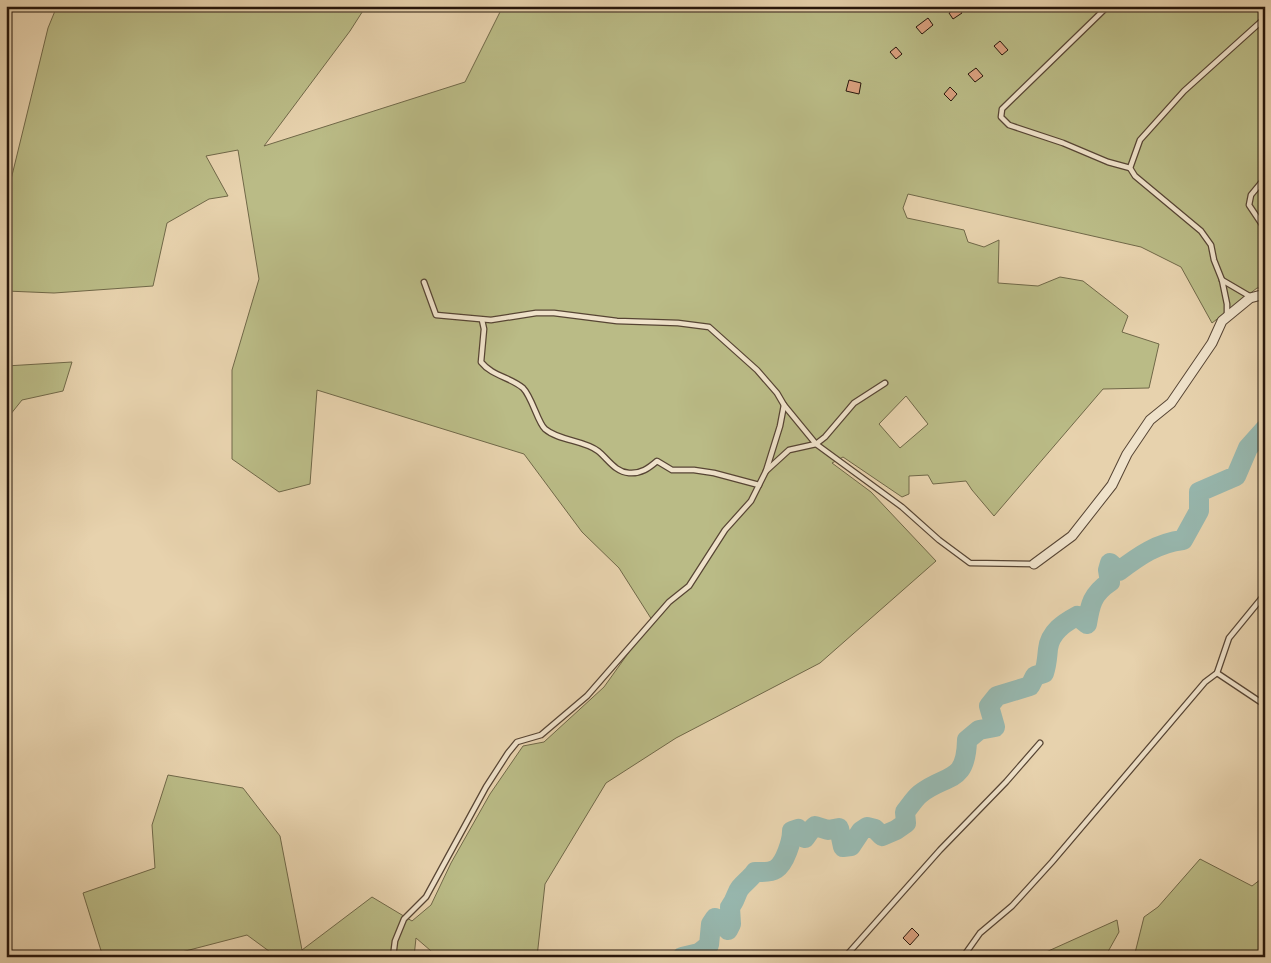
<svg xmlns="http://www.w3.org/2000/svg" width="1271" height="963" viewBox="0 0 1271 963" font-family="'Gentium Book Plus',serif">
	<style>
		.green { fill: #babb86; stroke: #706848; fill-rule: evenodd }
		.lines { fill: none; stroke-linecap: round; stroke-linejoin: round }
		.river { stroke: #97b7ae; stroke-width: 20 }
		.building { fill: #daa17f; stroke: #27160b }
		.service-casing { stroke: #574534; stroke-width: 7 }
		.minor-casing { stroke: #574534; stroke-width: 11 }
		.service { stroke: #efe2ca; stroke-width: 4.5 }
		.minor { stroke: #efe2ca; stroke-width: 9 }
	</style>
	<rect width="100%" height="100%" fill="#e7d2ad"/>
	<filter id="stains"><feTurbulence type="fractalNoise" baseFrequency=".004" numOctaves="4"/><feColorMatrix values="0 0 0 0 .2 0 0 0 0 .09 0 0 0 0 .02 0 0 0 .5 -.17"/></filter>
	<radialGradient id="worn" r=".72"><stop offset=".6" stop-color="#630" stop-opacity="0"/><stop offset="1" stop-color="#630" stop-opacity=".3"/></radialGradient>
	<!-- green -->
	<g class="green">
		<path d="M 57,6 L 366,6 L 350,31 L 264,146 L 465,82 L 503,6 L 889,6 L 891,11 L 901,6 L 1265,6 L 1265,288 L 1257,288 L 1212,323 L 1181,267 L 1141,247 L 908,194 L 903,208 L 907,218 L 964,230 L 968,242 L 984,247 L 999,240 L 998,283 L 1038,286 L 1060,277 L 1083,281 L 1128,316 L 1122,332 L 1159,344 L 1149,388 L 1103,389 L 994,516 L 972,490 L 966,481 L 933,484 L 928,475 L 909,476 L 909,494 L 902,497 L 843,457 L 832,463 L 871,492 L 936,561 L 820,663 L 676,738 L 606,783 L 545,884 L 537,957 L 438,957 L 416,938 L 414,957 L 298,957 L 299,953 L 277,957 L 247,935 L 170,955 L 156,957 L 103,957 L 83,893 L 155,868 L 152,825 L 168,775 L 243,788 L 280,836 L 302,950 L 372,897 L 412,921 L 431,905 L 451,863 L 490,794 L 523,746 L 544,742 L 604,687 L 652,620 L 619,568 L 582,532 L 524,454 L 317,390 L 310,484 L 279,492 L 232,459 L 232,370 L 259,279 L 238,150 L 206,156 L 228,196 L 209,199 L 167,223 L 153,286 L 54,293 L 6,291 L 6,200 L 48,28 ZM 906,396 L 928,424 L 900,448 L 879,424 Z"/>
		<path d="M 72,362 L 63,391 L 22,400 L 6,420 L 6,366 Z"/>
		<path d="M 1200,859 L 1252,886 L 1265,876 L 1265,957 L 1134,957 L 1144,917 L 1158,907 Z"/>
		<path d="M 1117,920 L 1119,932 L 1105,957 L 1035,957 Z"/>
	</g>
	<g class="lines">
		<!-- river -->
		<path class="river" d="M 682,957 L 699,953 L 709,945 L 711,924 L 715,918 L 721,921 L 728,930 L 731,924 L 730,907 C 736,900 736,893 740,888 C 745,882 751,878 755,872 C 761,872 770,873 776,869 C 785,863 792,841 792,831 L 798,829 L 805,838 L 810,831 L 815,826 L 828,830 L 839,828 L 843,847 L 851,846 L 861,831 L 867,827 L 875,829 L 882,836 L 896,830 L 906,823 L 905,812 C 910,806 914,799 920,794 C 946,773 966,785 967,740 L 979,730 L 995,727 L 989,706 L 997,696 L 1030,686 L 1035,676 L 1044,673 C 1047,664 1047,658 1048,649 C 1050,632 1064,623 1077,616 L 1087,624 C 1090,605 1092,594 1110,582 L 1108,570 L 1110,563 L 1119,571 C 1139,556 1157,543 1183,540 L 1199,511 L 1199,492 L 1236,476 L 1248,448 L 1265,429"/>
	</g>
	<!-- building -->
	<g class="building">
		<path d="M 958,7 L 962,13 L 953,19 L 949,13 Z"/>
		<path d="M 928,18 L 933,25 L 922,34 L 916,27 Z"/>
		<path d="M 1000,41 L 1008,50 L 1002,55 L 994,46 Z"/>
		<path d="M 896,47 L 902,54 L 896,59 L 890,52 Z"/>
		<path d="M 976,68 L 983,76 L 975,82 L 968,74 Z"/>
		<path d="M 849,80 L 861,83 L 859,94 L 846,91 Z"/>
		<path d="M 950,87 L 957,94 L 951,101 L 944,94 Z"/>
		<path d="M 912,928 L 919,935 L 910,945 L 903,938 Z"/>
	</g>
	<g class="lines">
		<defs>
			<g id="service">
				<path d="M 1108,6 L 1002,109 L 1001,117 L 1009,125 L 1063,143 L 1108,162 L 1130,168"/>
				<path d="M 1265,178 L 1251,195 L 1249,205 L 1265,229"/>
				<path d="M 1222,280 L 1251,297"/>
				<path d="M 1227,317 L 1227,304 L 1222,280 L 1214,260 L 1211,245 L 1201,231 L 1135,176 L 1130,168 L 1140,140 L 1184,91 L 1265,18"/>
				<path d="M 482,320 L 484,329 L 481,362 C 492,376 510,377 523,388 C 532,397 538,423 545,429 C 559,441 584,440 598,451 C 608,459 615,472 629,473 C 641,474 649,468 657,461 L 672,470 L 694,470 L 714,473 L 759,485"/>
				<path d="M 784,405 L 816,444 L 902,507 L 939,540 L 970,563 L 1033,564"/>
				<path d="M 766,471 L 789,450 L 816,444 L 825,437 L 854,403 L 885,383"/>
				<path d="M 1217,673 L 1265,705"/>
				<path d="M 393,957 L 395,941 L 404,919 L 426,897 L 486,787 L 508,753 L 517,742 L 541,735 L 587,696 L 669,602 L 689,586 L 725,530 L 751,501 L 766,471 L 780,426 L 784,405 L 777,393 L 757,370 L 709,327 L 678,323 L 617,321 L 554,313 L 536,313 L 491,320 L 436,315 L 424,282"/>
				<path d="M 845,957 L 940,850 L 1006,782 L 1040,743"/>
				<path d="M 963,957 L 980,933 L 1012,906 L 1052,862 L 1205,682 L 1217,673 L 1229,638 L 1265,594"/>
			</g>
			<path id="minor" d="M 1034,564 L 1072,536 L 1112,485 L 1127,454 L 1150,420 L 1171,403 L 1212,343 L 1222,321 L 1250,298 L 1265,294"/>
		</defs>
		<!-- service casing -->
		<use href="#service" class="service-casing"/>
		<!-- minor casing -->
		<use href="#minor" class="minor-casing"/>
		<!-- service -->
		<use href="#service" class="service"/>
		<!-- minor -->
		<use href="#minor" class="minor"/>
	</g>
	<!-- margin -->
	<rect width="1271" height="963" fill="none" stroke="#e7d2ad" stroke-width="25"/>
	<rect x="8" y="8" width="1256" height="948" fill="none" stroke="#27160b" stroke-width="2.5"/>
	<rect x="12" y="12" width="1246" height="938" fill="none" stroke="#27160b"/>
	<rect width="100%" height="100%" filter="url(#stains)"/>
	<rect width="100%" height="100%" fill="url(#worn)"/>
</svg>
